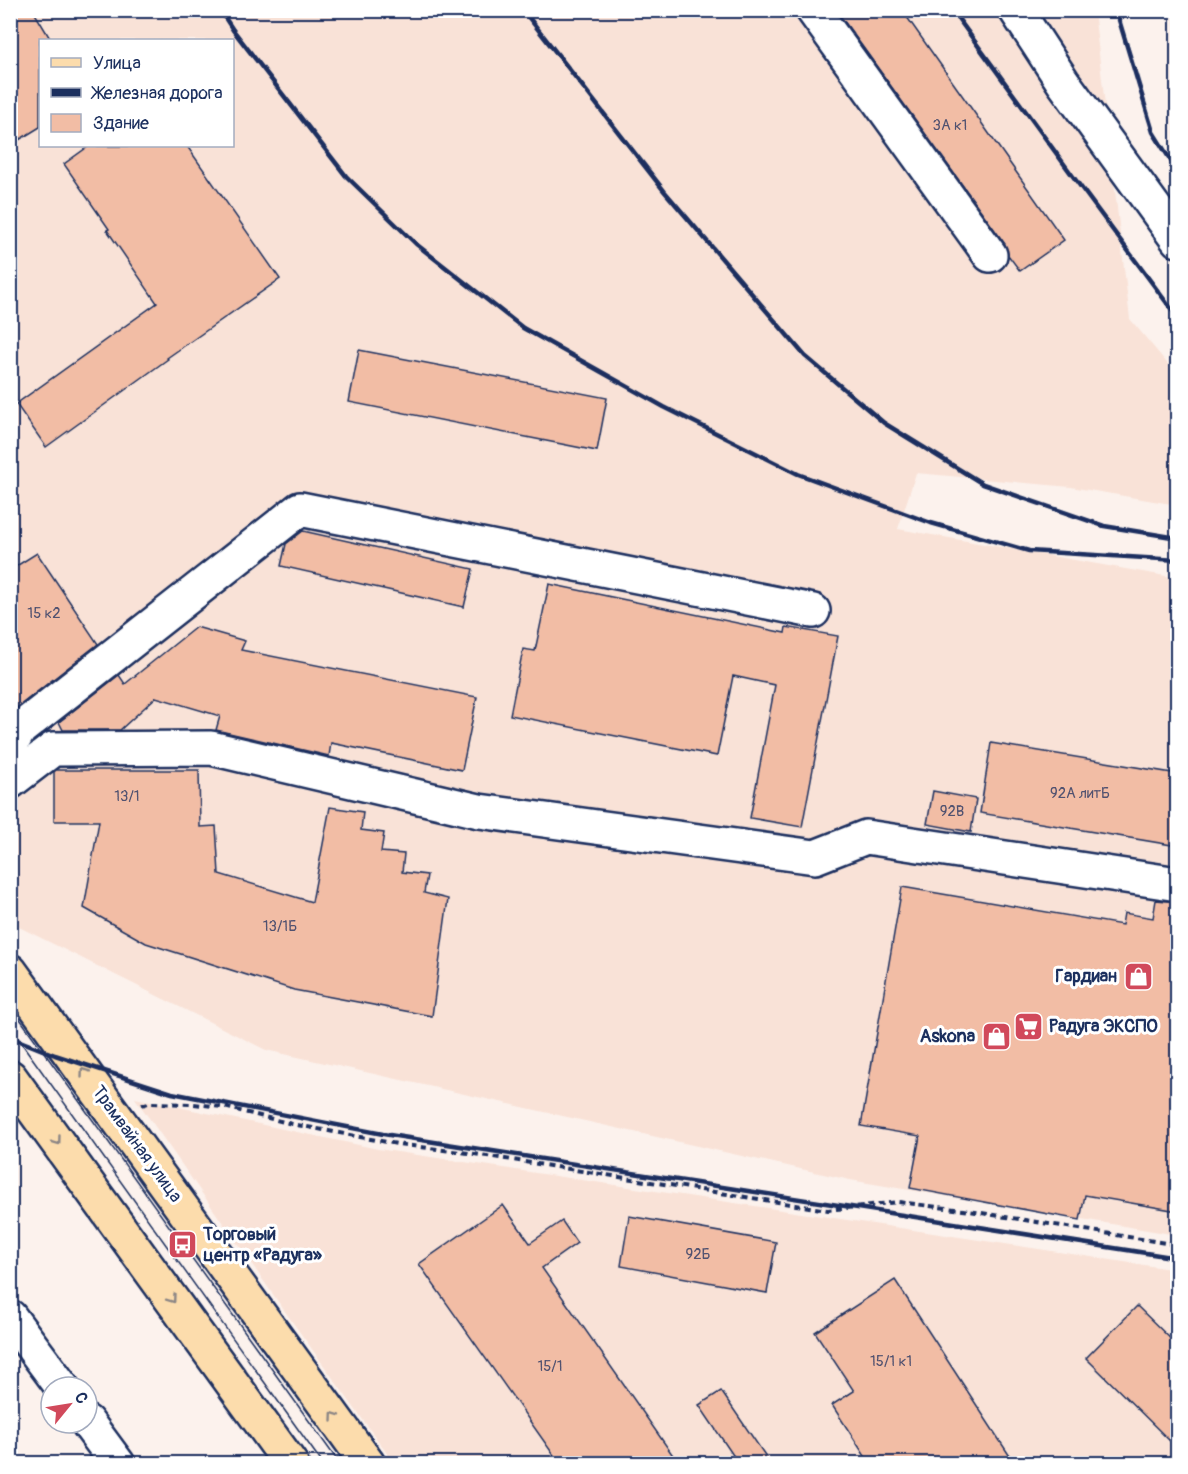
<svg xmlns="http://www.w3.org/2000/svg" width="1188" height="1474" viewBox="0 0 1188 1474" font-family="Pangolin,sans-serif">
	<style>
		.built { fill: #f9e2d7; fill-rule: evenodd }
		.building { fill: #f2bda5; stroke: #1b2f5e; stroke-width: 1.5 }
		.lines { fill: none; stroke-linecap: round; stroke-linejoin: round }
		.minor-casing { stroke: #1b2f5e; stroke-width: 38 }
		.major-casing { stroke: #1b2f5e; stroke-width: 38 }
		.path { stroke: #1b2f5e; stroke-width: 4; stroke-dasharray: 6 4.5; stroke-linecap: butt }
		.minor { stroke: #fff; stroke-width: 33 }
		.major { stroke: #fcdcac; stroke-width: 33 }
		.tram { stroke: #1b2f5e; stroke-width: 1.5 }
		.rail { stroke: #1b2f5e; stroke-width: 4.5 }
		.oneway { stroke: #8c8685 }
		.labels { text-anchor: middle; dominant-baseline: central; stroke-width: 6; stroke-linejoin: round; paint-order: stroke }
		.number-label { font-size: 15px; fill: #515270 }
		.poi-label { font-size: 18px; font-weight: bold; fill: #1b2f5e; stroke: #fff; text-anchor: end }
		.street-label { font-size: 18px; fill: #1b2f5e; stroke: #fff }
	</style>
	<rect width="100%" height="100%" fill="#fcf2ed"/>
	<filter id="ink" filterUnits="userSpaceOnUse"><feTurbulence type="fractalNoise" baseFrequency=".0167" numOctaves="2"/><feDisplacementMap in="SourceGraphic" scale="12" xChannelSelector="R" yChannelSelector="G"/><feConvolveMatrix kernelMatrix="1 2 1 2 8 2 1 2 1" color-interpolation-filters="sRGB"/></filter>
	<g filter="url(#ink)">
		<!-- built -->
		<g class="built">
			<path d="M 10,11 L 1094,11 L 1130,319 L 1177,375 L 1177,505 L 1071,487 L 916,473 L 898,529 L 1177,578 L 1177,1235 L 850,1180 L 266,1050 L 11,923 ZM 40,40 L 232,40 L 232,146 L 40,146 Z"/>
			<path d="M 135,1098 L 378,1149 L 1177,1270 L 1177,1463 L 394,1463 L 291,1320 Z"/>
		</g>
		<!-- building -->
		<g class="building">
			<path d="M 10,10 L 33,10 L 51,40 L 40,40 L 40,127 L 19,140 L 10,126 Z"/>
			<path d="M 836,10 L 902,10 L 1064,240 L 1020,271 L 1008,255 L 1005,244 Z"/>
			<path d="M 89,146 L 187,146 L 280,279 L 167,358 L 168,359 L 46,447 L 16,404 L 157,303 L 107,230 L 109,229 L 64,164 Z"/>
			<path d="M 359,350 L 607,398 L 597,451 L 349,402 Z"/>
			<path d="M 303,531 L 473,569 L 464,607 L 281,566 L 286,544 Z"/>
			<path d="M 37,553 L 98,644 L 10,713 L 10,570 Z"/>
			<path d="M 549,584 L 785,633 L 786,627 L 838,636 L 802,827 L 750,818 L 775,685 L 733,676 L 717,756 L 510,715 L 523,649 L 535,651 Z"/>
			<path d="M 196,627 L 245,641 L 241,650 L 477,697 L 462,770 L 331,743 L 329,756 L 216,730 L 220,716 L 156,697 L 120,730 L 63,730 L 59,722 L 119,675 L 125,684 Z"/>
			<path d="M 991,743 L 1178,774 L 1178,846 L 980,813 Z"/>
			<path d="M 56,770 L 199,770 L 200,827 L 216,826 L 219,874 L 312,902 L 330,807 L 363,812 L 361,830 L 384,833 L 381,852 L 404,854 L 402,872 L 427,875 L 424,893 L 448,899 L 432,1016 L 294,990 L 146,943 L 84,908 L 99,821 L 54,821 L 54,772 Z"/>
			<path d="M 933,791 L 976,799 L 971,832 L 927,824 Z"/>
			<path d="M 902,887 L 1122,925 L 1124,913 L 1153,918 L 1156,900 L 1178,902 L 1178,1211 L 1085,1195 L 1080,1220 L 910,1188 L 920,1136 L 861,1126 Z"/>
			<path d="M 503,1205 L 530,1243 L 562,1221 L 577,1243 L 542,1268 L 679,1464 L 560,1464 L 419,1264 Z"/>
			<path d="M 629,1216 L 776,1242 L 767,1293 L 621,1266 Z"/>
			<path d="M 895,1280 L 1015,1464 L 870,1464 L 832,1405 L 854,1391 L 815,1332 Z"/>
			<path d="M 1137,1306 L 1178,1346 L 1178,1449 L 1086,1358 Z"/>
			<path d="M 721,1391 L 771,1464 L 739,1464 L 699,1405 Z"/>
		</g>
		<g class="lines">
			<defs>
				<g id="minor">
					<path d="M 813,10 L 990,255"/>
					<path d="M 1016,10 L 1063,82 L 1178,240"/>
					<path d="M 10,746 L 20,729 L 300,509 L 813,611"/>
					<path d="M 10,782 L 53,749 L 211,748 L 479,811 L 815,857 L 866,837 L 1178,884"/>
					<path d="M 10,1317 L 62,1387"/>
					<path d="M 87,1422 L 118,1464"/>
				</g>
				<g id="major">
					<path d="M 10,971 L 368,1464"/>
					<path d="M 10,1077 L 291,1464"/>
				</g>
			</defs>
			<!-- minor casing -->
			<use href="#minor" class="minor-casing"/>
			<!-- major casing -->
			<use href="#major" class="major-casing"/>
			<!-- path -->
			<path class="path" d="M 142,1105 L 148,1103 L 193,1104 L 224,1107 L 292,1124 L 397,1144 L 468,1153 L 828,1210 L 898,1202 L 963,1210 L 1178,1245"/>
			<!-- minor -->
			<use href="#minor" class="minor"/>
			<!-- major -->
			<use href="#major" class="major"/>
			<!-- tram -->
			<g class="tram">
				<path d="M 10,1005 L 340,1464"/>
				<path d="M 10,1027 L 323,1464"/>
			</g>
			<!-- rail -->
			<g class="rail">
				<path d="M 220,10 L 233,30 L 346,176 L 416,244 L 523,328 L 664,407 L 798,474 L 931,523 L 1029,551 L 1178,560"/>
				<path d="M 523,10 L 665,192 L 805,356 L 884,423 L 983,484 L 1104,526 L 1178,538"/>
				<path d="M 952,10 L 1083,190 L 1178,318"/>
				<path d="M 1116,10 L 1153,132 L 1178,172"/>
				<path d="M 10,1037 L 55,1055 L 172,1093 L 383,1134 L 1178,1258"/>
			</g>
		</g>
		<!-- one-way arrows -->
		<defs><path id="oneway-chevron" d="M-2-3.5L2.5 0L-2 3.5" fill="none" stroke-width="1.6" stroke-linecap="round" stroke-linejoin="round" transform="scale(1.5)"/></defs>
		<g class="oneway">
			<use href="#oneway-chevron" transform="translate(84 1072) rotate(-126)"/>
			<use href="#oneway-chevron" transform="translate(57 1141) rotate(54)"/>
			<use href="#oneway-chevron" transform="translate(172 1299) rotate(54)"/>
			<use href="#oneway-chevron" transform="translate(334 1416) rotate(-126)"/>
		</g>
	</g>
	<!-- icons -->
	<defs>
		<symbol id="shop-square" viewBox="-11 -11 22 22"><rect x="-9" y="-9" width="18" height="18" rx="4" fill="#d1495b" stroke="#fff"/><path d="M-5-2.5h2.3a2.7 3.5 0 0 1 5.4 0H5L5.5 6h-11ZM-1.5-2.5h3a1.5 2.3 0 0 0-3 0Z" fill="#fff"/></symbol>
		<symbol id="supermarket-square" viewBox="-11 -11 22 22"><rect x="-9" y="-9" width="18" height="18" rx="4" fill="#d1495b" stroke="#fff"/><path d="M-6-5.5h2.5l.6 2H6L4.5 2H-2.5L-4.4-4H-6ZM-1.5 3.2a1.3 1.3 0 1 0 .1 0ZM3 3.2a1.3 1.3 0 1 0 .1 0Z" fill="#fff"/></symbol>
		<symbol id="bus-square" viewBox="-11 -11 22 22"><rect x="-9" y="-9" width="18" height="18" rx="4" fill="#d1495b" stroke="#fff"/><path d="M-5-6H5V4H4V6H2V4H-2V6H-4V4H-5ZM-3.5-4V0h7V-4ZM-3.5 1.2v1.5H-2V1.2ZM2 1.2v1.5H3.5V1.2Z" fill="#fff"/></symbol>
	</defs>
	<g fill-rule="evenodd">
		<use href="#shop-square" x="1122" y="960" width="33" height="33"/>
		<use href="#supermarket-square" x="1012" y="1010" width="33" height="33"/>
		<use href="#shop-square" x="980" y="1020" width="33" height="33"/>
		<use href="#bus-square" x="166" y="1228" width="33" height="33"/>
	</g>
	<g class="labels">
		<!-- number labels -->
		<g class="number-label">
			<text x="950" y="125">3А к1</text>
			<text x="44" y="613">15 к2</text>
			<text x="1080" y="793">92А литБ</text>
			<text x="127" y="796">13/1</text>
			<text x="952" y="811">92В</text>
			<text x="280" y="926">13/1Б</text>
			<text x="698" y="1254">92Б</text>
			<text x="891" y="1361">15/1 к1</text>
			<text x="550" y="1366">15/1</text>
		</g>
		<!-- poi labels -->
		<g class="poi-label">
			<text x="1117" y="976">Гардиан</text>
			<text x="1049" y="1026" text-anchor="start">Радуга ЭКСПО</text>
			<text x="975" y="1036">Askona</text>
			<text x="203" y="1234" text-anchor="start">Торговый<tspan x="203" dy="21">центр «Радуга»</tspan></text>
		</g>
		<!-- street labels -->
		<g class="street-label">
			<text transform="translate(137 1144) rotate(54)">Трамвайная улица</text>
		</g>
	</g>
	<!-- margin -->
	<rect width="1188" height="1474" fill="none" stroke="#fff" stroke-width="36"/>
	<rect x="18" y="18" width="1152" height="1438" fill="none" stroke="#1b2f5e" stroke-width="2" filter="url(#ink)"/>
	<!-- legend -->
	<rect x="39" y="39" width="195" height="108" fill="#ffffff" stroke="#a4acbf" stroke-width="1.5"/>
	<rect x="51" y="58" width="30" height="9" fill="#fcdcac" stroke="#a4acbf" stroke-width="1.5"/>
	<text x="93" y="69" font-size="18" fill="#1b2f5e">Улица</text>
	<rect x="51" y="88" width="30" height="9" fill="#1b2f5e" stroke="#a4acbf" stroke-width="1.5"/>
	<text x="93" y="99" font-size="18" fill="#1b2f5e">Железная дорога</text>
	<rect x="51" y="114" width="30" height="18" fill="#f2bda5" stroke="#a4acbf" stroke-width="1.5"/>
	<text x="93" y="129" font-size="18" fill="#1b2f5e">Здание</text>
	<!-- north arrow -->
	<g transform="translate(69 1405) rotate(60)"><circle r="28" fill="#ffffff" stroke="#a4acbf" stroke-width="1.5"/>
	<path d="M0-4.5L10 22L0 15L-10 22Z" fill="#d1495b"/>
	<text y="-9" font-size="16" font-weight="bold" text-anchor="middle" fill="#1b2f5e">С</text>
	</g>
</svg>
